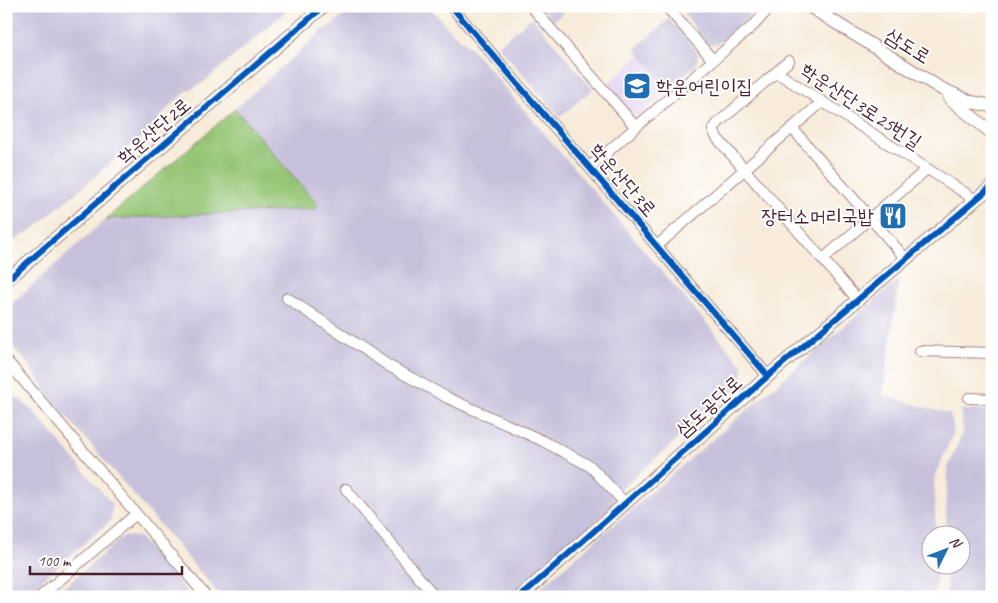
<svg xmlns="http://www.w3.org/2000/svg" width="998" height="603" viewBox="0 0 998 603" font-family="Caveat,'Poor Story',sans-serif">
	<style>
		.built { fill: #e3d3f2 }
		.industrial { fill: #c6c0da }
		.green { fill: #94c473; stroke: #6f724f }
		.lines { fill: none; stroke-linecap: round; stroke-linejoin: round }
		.minor-casing { stroke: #a08582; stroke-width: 12 }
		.tertiary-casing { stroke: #a08582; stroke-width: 14 }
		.minor { stroke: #fff; stroke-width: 10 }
		.tertiary { stroke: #fff; stroke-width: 12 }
		.cycleway-casing { stroke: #fff; stroke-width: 9 }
		.cycleway { stroke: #0057b8; stroke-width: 6 }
		.labels { text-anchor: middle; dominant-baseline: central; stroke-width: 4; stroke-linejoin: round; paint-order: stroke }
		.street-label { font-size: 20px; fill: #4a1f2b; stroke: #fff }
		.poi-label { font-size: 20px; fill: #4a1f2b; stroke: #fff; text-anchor: start }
	</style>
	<rect width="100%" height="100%" fill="#fff"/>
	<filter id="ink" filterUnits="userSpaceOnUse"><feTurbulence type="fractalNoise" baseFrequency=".02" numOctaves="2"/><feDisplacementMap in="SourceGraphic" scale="10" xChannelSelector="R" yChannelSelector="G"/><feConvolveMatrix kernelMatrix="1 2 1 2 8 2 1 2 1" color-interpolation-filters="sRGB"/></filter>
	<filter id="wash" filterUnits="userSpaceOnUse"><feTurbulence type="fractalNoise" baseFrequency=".0096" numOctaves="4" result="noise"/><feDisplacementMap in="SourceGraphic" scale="20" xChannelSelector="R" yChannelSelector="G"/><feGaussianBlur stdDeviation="1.12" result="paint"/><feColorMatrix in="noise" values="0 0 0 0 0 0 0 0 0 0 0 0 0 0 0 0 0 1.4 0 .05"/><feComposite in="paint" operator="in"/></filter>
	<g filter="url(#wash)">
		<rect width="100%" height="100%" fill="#f7ebd9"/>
		<!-- built -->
		<path class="built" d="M 640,55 L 670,89 L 642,114 L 636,116 L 630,113 L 606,85 Z"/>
		<!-- industrial -->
		<g class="industrial">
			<path d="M 6,6 L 292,6 L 204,82 L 187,91 L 169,107 L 151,129 L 32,230 L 6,245 Z"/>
			<path d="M 359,6 L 429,6 L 448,28 L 470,47 L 743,366 L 742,383 L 623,487 L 613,506 L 509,597 L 215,597 L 218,593 L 50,397 L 30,366 L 6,339 L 6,309 L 106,219 L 314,209 L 318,205 L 235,109 L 323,30 Z"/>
			<path d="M 540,6 L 571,6 L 553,21 Z"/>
			<path d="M 693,6 L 749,6 L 749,17 L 716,45 L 708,44 L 684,14 Z"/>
			<path d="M 532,17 L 593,89 L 560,117 L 498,46 Z"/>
			<path d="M 669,19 L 698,53 L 696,65 L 669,88 L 635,49 Z"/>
			<path d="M 899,279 L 883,396 L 950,414 L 953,425 L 953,434 L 936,473 L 934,481 L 936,535 L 930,536 L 930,566 L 938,566 L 938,568 L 934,597 L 530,597 Z"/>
			<path d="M 6,388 L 34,412 L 112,504 L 111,520 L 22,597 L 6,597 Z"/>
			<path d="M 961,410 L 992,411 L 992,597 L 946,597 L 947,566 L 960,566 L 960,536 L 947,535 L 946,514 L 948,468 L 963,432 Z"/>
			<path d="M 124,536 L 139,537 L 191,597 L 53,597 Z"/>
		</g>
		<!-- green -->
		<path class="green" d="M 235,109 L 318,205 L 314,209 L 106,219 Z"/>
	</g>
	<g filter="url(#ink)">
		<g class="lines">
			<defs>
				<g id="minor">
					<path d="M 451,6 L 768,376"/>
					<path d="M 531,6 L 635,126"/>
					<path d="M 666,6 L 712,59"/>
					<path d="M 789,61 L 718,123 L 713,130 L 717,138 L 858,300"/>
					<path d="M 776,72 L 976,200"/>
					<path d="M 792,128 L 822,102"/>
					<path d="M 590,167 L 755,24 L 771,6"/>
					<path d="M 658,245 L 792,128 L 906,259"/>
					<path d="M 823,259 L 927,169"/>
					<path d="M 287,298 L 389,366 L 448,398 L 541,440 L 590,466 L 625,503"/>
					<path d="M 920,351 L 992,353"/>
					<path d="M 6,360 L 205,595"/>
					<path d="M 969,398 L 992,399"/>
					<path d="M 346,489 L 435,597"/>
					<path d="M 40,597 L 136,514"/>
				</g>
				<g id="tertiary">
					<path d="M 809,6 L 940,88 L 971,102 L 992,106"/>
					<path d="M 949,98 L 992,133"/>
					<path d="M 6,281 L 324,6"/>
					<path d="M 520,597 L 768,376 L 992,186"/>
				</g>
			</defs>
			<!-- minor casing -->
			<use href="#minor" class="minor-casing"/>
			<!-- tertiary casing -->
			<use href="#tertiary" class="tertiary-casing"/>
			<!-- minor -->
			<use href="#minor" class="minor"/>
			<!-- tertiary -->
			<use href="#tertiary" class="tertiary"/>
			<defs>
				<g id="cycleway">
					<path d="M 451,6 L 768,376"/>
					<path d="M 6,281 L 324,6"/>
					<path d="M 520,597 L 768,376 L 992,186"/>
				</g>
			</defs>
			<!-- cycleway casing -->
			<use href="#cycleway" class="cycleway-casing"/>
			<!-- cycleway -->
			<use href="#cycleway" class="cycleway"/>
		</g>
	</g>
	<!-- icons -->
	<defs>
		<symbol id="school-square" viewBox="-11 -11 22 22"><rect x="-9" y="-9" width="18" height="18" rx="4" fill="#1f6fb2" stroke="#fff"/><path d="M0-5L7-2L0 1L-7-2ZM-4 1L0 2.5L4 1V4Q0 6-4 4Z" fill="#fff"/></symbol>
		<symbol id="restaurant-square" viewBox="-11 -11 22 22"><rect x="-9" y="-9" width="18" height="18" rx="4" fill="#1f6fb2" stroke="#fff"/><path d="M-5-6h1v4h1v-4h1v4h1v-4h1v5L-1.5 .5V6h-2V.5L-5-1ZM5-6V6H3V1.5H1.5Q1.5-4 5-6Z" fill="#fff"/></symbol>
	</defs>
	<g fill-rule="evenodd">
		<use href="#school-square" x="621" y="70" width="32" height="32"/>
		<use href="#restaurant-square" x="877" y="200" width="32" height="32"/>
	</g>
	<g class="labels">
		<!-- street labels -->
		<g class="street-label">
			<text transform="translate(908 46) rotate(32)">삼도로</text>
			<text transform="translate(861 106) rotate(33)">학운산단3로25번길</text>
			<text transform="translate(154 131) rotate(-41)">학운산단2로</text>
			<text transform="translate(623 180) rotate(49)">학운산단3로</text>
			<text transform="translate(709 406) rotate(-42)">삼도공단로</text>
		</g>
		<!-- poi labels -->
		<g class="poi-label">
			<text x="656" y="86">학운어린이집</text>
			<text x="874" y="216" text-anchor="end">장터소머리국밥</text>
		</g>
	</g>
	<!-- margin -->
	<rect width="998" height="603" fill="none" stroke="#fff" stroke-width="25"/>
	<!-- north arrow -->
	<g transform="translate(946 550) rotate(48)"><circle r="24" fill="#ffffff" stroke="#b7a5aa"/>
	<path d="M0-4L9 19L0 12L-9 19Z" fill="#1f6fb2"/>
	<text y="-8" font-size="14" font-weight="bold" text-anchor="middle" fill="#4a1f2b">N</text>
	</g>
	<!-- scale -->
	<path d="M30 566v8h152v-8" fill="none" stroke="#4a1f2b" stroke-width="2.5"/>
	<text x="38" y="566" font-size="15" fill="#4a1f2b" stroke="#ffffff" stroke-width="4" paint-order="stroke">100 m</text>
</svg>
